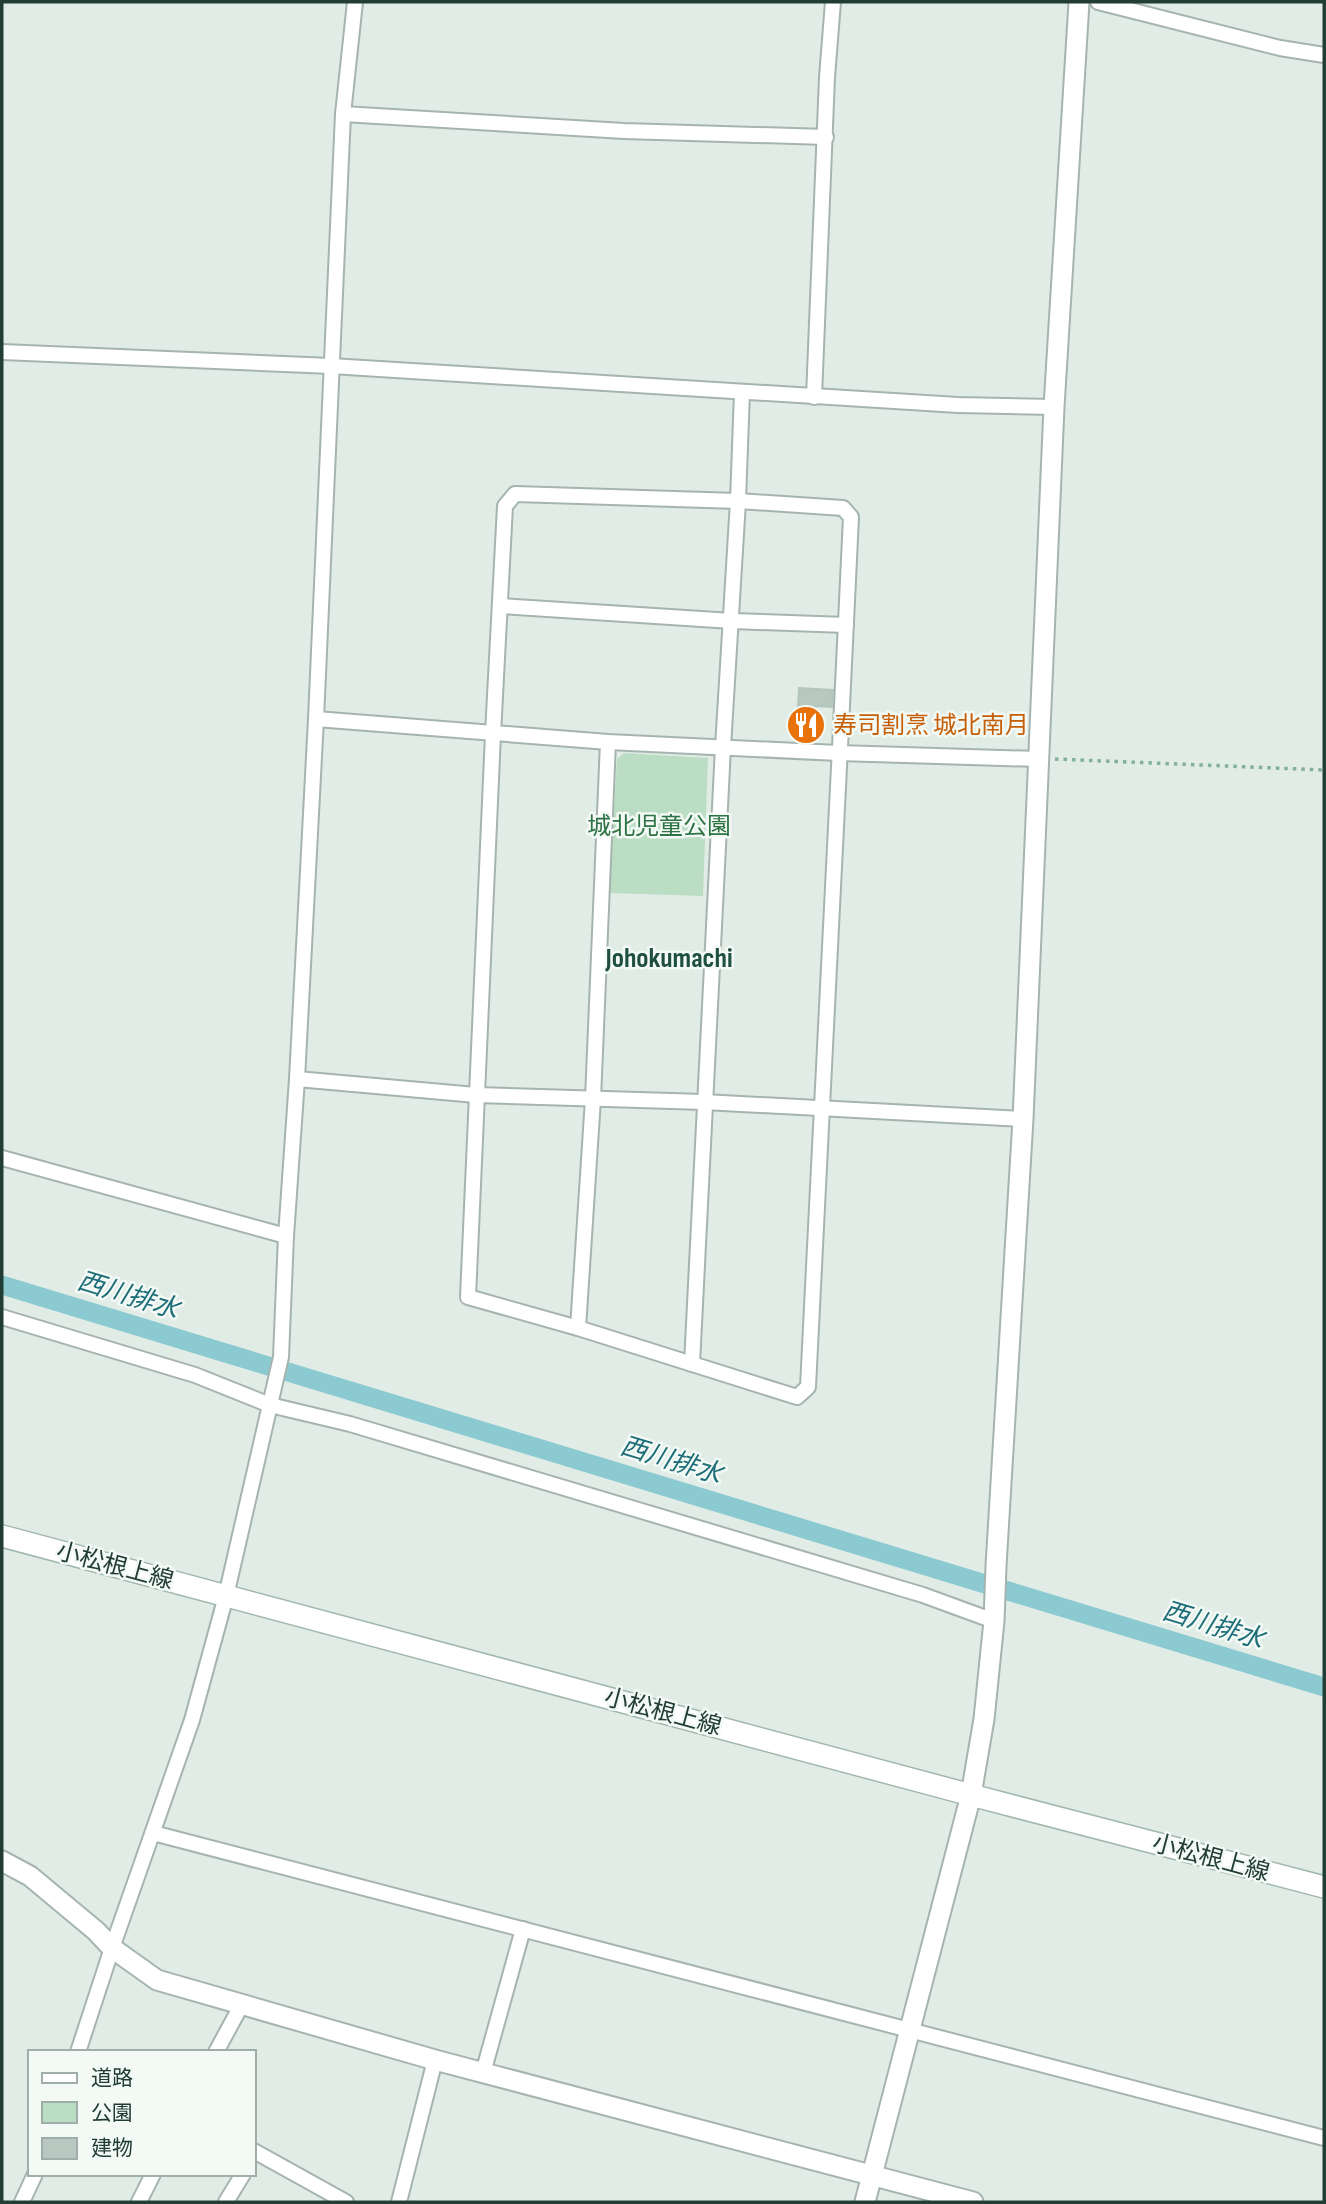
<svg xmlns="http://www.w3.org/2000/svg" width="1326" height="2204" viewBox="0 0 1326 2204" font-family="'Sofia Sans Condensed','Noto Sans JP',sans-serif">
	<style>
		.green { fill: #bbddc3 }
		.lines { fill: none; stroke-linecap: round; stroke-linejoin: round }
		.canal { stroke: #8bcad0; stroke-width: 19 }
		.building { fill: #b8c7c0; stroke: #b5c6be; stroke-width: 2 }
		.minor-casing { stroke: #a5b4ae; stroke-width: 18 }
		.tertiary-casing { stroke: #a5b4ae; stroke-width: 23 }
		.secondary-casing { stroke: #a1b8ae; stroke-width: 24 }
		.path { stroke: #83af9f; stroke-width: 3.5; stroke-dasharray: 3.5 5; stroke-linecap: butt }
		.minor { stroke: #fff; stroke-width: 14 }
		.tertiary { stroke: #fff; stroke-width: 19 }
		.secondary { stroke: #fff; stroke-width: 21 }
		.labels { text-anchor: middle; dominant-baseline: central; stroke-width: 5; stroke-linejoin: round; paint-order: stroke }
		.food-label { font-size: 24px; fill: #c56008; stroke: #f3f9f5; text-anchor: start }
		.park-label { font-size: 24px; fill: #2d7344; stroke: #f3f9f5 }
		.street-label { font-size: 24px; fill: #223d34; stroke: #f3f9f5 }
		.water-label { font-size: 26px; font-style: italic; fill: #1d6e78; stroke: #f3f9f5 }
		.quarter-label { font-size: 28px; font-weight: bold; fill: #1e4f40; stroke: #f3f9f5 }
	</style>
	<rect width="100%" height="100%" fill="#e2ece7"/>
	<!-- green -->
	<path class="green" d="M 624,753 L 708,758 L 703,896 L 609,893 L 617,759 Z"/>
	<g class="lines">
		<!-- canal -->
		<path class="canal" d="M 2,1285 L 1324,1687"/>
	</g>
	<!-- building -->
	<path class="building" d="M 799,688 L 833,690 L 832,707 L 815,706 L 814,742 L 796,741 Z"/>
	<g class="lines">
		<defs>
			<g id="minor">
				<path d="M 1098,2 L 1280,48 L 1324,55"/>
				<path d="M 343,114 L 624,131 L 826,137"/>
				<path d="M 2,352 L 331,366 L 958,405 L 1054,407"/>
				<path d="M 814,397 L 827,77 L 833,2"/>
				<path d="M 515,494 L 738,501 L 843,508 L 851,517 C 837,807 824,1097 808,1387 L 797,1397 L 578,1328 L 468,1297 L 493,734 L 505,506 Z"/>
				<path d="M 501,606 L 732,621 L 846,625"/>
				<path d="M 316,719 L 608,742 L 838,753 L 1038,759"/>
				<path d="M 297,1079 L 476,1095 L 704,1102 L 1023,1119"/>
				<path d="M 2,1158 L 286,1236"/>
				<path d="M 2,1317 L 195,1375 L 270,1405 L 350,1424 L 923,1595 L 994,1621"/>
				<path d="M 578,1328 L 593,1099 L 608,742"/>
				<path d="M 692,1364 L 723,747 L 738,501 L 742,392"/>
				<path d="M 153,1833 L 1324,2138"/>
				<path d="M 78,2052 L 112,1948 L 192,1720 L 226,1596 L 281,1357 L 286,1236 L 297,1079 L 316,719 L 343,114 L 355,2"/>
				<path d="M 216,2052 L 242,2004"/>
				<path d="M 483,2073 L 523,1929"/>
				<path d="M 254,2151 L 346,2202"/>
				<path d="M 22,2202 L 35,2174"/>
				<path d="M 139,2202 L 153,2174"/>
				<path d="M 226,2202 L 243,2174"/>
				<path d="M 399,2202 L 435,2060"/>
			</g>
			<g id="tertiary">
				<path d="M 2,1861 L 30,1876 L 96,1931 L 112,1948 L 157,1980 L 435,2060 L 973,2202"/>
				<path d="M 865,2202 L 971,1795 L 984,1719 L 994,1621 L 996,1566 L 1023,1119 L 1054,407 L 1079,2"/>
			</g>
			<path id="secondary" d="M 2,1536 L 971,1795 L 1324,1887"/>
		</defs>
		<!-- minor casing -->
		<use href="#minor" class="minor-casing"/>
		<!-- tertiary casing -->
		<use href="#tertiary" class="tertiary-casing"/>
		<!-- secondary casing -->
		<use href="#secondary" class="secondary-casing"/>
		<!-- path -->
		<path class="path" d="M 1055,759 L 1324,770"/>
		<!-- minor -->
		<use href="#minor" class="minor"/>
		<!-- tertiary -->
		<use href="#tertiary" class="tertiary"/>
		<!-- secondary -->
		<use href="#secondary" class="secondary"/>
	</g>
	<!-- icons -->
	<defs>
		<symbol id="restaurant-disc" viewBox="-11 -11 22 22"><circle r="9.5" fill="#e8710a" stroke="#f3f9f5"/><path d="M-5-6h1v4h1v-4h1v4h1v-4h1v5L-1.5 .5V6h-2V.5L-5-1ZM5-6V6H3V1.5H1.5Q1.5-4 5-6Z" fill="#fff"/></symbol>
	</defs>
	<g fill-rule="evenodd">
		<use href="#restaurant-disc" x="784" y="703" width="44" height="44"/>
	</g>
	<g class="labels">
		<!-- food labels -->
		<g class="food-label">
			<text x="833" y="725">寿司割烹 城北南月</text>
		</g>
		<!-- park labels -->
		<g class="park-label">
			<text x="659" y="826">城北児童公園</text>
		</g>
		<!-- street labels -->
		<g class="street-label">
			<text transform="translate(115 1566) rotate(15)">小松根上線</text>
			<text transform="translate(663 1712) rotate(15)">小松根上線</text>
			<text transform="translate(1211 1858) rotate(15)">小松根上線</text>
		</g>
		<!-- water labels -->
		<g class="water-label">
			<text transform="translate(128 1296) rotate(17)">西川排水</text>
			<text transform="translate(671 1461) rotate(17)">西川排水</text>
			<text transform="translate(1213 1626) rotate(17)">西川排水</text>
		</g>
		<!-- quarter labels -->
		<g class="quarter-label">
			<text x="669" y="958">Johokumachi</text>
		</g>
	</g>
	<!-- border -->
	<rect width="1326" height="2204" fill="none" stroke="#223d34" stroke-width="7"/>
	<!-- legend -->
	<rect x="28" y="2050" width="228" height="126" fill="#f3f9f5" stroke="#9faea8" stroke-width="2"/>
	<rect x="42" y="2073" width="35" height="10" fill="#ffffff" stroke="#9faea8" stroke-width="2"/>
	<text x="91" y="2085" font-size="21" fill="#223d34">道路</text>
	<rect x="42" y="2102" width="35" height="21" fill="#bbddc3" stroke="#9faea8" stroke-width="2"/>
	<text x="91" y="2120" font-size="21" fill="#223d34">公園</text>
	<rect x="42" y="2138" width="35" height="21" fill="#b8c7c0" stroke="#9faea8" stroke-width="2"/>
	<text x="91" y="2155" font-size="21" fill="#223d34">建物</text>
</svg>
